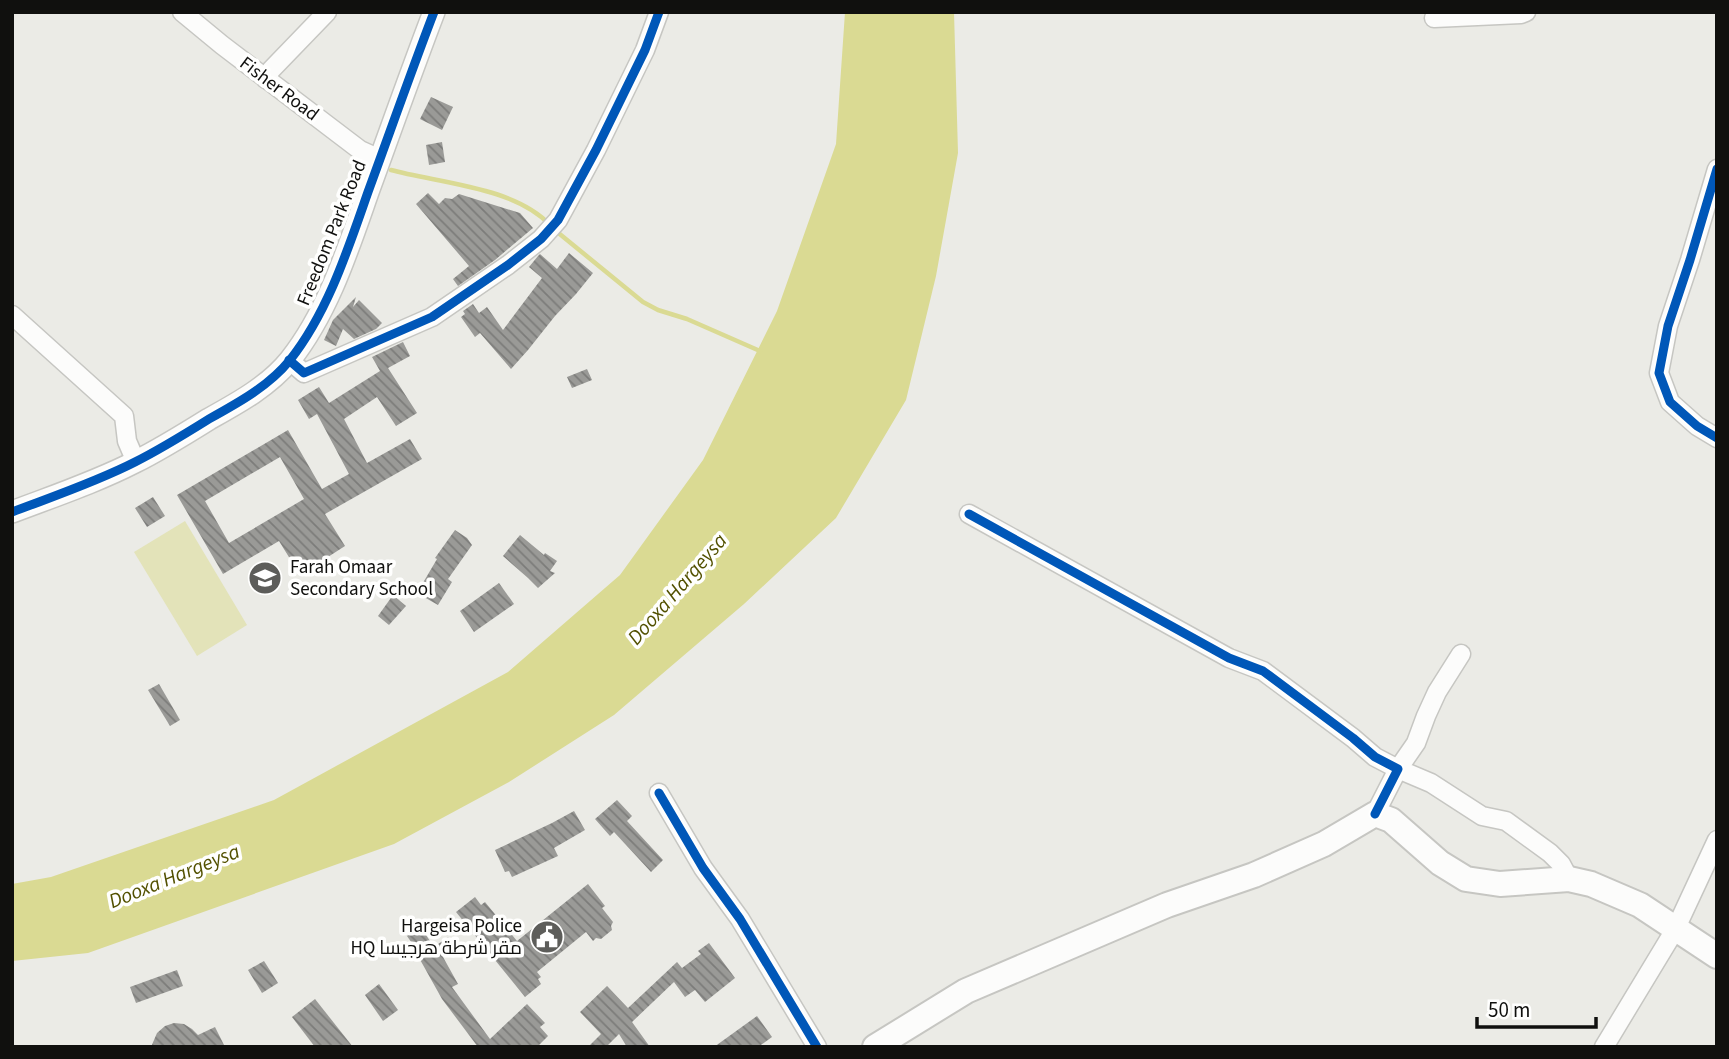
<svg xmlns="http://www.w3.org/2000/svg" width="1729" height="1059" viewBox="0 0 1729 1059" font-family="'Source Sans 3',Cairo,sans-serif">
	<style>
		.pitch { fill: #e3e3b9 }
		.water { fill: #dada93 }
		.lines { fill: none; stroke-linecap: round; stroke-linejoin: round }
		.stream { stroke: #dada93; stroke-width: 4.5 }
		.building { fill: url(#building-back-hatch); fill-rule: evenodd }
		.minor-casing { stroke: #c6c6c2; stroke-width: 21 }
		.tertiary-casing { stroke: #c6c6c2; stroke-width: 24 }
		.secondary-casing { stroke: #c6c6c2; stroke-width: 28 }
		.minor { stroke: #fcfcfb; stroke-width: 18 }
		.tertiary { stroke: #fcfcfb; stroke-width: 21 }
		.secondary { stroke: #fcfcfb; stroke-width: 24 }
		.cycleway-casing { stroke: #fffffe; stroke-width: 13 }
		.cycleway { stroke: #0057b8; stroke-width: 9 }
		.labels { text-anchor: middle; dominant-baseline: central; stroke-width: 7; stroke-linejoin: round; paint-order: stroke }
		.street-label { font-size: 19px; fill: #10100e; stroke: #fffffe }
		.poi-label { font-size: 19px; fill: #10100e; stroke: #fffffe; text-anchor: start }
		.water-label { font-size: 21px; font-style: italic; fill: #535101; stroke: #fffffe }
	</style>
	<defs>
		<pattern id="building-back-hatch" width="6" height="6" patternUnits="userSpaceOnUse" patternTransform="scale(1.75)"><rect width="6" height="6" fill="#9a9a97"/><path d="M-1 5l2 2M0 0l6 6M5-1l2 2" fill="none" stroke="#7c7c7a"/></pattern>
	</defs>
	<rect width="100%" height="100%" fill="#ebebe6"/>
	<!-- pitch -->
	<path class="pitch" d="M 185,521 L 247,625 L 197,656 L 134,552 Z"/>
	<!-- water -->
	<path class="water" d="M 845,12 L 954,12 L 958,153 L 936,276 L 906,400 L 836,518 L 744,604 L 614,715 L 509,782 L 394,844 L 88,953 L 12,961 L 12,884 L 51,877 L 274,800 L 508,672 L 620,575 L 703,460 L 777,311 L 836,144 Z"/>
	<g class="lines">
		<!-- stream -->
		<g class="stream">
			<path d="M 391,170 C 439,183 515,187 550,225"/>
			<path d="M 556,231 L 643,302 L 658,310 L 687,319 L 760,351"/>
		</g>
	</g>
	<!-- building -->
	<g class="building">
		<path d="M 431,97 L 453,107 L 442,130 L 420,119 Z"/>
		<path d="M 442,142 L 445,162 L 429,165 L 426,145 Z"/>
		<path d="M 428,193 L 439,204 L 445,198 L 452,199 L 459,194 L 520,213 L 533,228 L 495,260 L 458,286 L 453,279 L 469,266 L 416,204 Z"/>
		<path d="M 569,253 L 593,273 L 576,294 L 555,316 L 528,350 L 511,369 L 480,333 L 475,337 L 461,317 L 465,314 L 463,311 L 473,304 L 479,313 L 487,307 L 503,330 L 542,278 L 529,267 L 538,256 L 540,254 L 557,269 Z"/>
		<path d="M 356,297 L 353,307 L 359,300 L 382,323 L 376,329 L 354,339 L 343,329 L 336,346 L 324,340 L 333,320 Z"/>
		<path d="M 403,342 L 410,356 L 388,368 L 417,413 L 396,426 L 377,397 L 344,419 L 367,463 L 410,439 L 422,459 L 325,514 L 345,546 L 300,575 L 279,541 L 223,574 L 177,495 L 288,430 L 322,489 L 349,474 L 317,414 L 309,419 L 298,400 L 319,387 L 329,403 L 380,371 L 372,357 ZM 280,457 L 304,499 L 229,543 L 205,501 Z"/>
		<path d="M 587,369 L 592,380 L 572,388 L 567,377 Z"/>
		<path d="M 153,497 L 165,516 L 147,527 L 135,508 Z"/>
		<path d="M 455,530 L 467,538 L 472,545 L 448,579 L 452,582 L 438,605 L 417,593 L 437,559 L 435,558 Z"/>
		<path d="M 520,535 L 544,555 L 545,553 L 557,561 L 550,571 L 555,573 L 538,588 L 528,578 L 503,556 Z"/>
		<path d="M 499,583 L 514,604 L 474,632 L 460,611 Z"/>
		<path d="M 393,595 L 406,606 L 389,625 L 378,616 Z"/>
		<path d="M 159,684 L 180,720 L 170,726 L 148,690 Z"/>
		<path d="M 617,800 L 632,816 L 627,821 L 663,860 L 651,872 L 614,832 L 610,836 L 595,819 Z"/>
		<path d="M 574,811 L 585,830 L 554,848 L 558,856 L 512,877 L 509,871 L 505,872 L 495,850 L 552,823 Z"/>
		<path d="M 588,884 L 605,906 L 602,908 L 613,922 L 611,926 L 612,930 L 601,939 L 596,938 L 593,941 L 586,932 L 537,972 L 541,977 L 538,979 L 541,984 L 525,997 L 456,912 L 475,897 L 481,905 L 485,902 L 517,941 Z"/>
		<path d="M 420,926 L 434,947 L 448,937 L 456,948 L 443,957 L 458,984 L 452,987 L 490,1039 L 527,1004 L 545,1023 L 540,1027 L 548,1036 L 537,1047 L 478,1047 L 442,999 L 418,956 L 420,955 L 407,936 Z"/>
		<path d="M 709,943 L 735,978 L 705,1002 L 695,990 L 685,997 L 674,982 L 632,1022 L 650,1047 L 627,1047 L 619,1034 L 606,1047 L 588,1047 L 601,1034 L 580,1012 L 607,986 L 628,1008 L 677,962 L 682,968 L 701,954 L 698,951 Z"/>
		<path d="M 264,961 L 278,983 L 262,993 L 248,970 Z"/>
		<path d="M 177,970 L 183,986 L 136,1003 L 130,987 Z"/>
		<path d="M 379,984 L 398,1010 L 383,1021 L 365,995 Z"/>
		<path d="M 315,999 L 353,1047 L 315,1047 L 292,1017 Z"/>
		<path d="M 757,1016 L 772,1037 L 758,1047 L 714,1047 Z"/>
		<path d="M 174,1023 L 184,1024 L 192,1029 L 198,1035 L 215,1027 L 225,1047 L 151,1047 L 157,1033 L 165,1026 Z"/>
	</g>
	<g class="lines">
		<defs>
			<g id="minor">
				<path d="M 182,12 L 222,45 L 360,150 L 380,159"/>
				<path d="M 1434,18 L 1521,14 L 1526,12"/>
				<path d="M 266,79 L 271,70 L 327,12"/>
				<path d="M 1717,169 L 1690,260 L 1668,326 L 1659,373 L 1670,402 L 1697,426 L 1717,438"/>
				<path d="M 12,315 L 124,416 L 127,441 L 136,462"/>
				<path d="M 289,360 L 304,373 L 432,317 L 508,265 L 541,239 L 558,220 L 596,150 L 645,50 L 659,12"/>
				<path d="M 969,514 L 1229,658 L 1263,671 L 1353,738 L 1375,757 L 1398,769 L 1375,814"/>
				<path d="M 1461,654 L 1437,692 L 1426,716 L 1416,743 L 1398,769 L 1431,783 L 1482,816 L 1506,821 L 1550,853 L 1561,864 L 1569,879"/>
				<path d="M 659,793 L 703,868 L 740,919 L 817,1047"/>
				<path d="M 1604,1047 L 1676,928 L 1717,840"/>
			</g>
			<path id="tertiary" d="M 12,512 C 54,496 96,482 135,462 C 161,449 185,434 209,419 C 238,403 269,386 290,360 C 328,312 348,249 368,192 C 390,132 411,72 434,12"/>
			<path id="secondary" d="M 875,1047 L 966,991 L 1167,905 L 1254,875 L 1324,844 L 1375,814 L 1391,820 L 1440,863 L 1466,879 L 1500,884 L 1569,879 L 1591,884 L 1640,905 L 1717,956"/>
		</defs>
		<!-- minor casing -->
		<use href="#minor" class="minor-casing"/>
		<!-- tertiary casing -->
		<use href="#tertiary" class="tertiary-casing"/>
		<!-- secondary casing -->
		<use href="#secondary" class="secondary-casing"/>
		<!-- minor -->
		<use href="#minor" class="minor"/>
		<!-- tertiary -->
		<use href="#tertiary" class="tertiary"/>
		<!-- secondary -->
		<use href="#secondary" class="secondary"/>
		<defs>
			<g id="cycleway">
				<path d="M 1717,169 L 1690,260 L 1668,326 L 1659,373 L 1670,402 L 1697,426 L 1717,438"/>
				<path d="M 289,360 L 304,373 L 432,317 L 508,265 L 541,239 L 558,220 L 596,150 L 645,50 L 659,12"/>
				<path d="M 12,512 C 54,496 96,482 135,462 C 161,449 185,434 209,419 C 238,403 269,386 290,360 C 328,312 348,249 368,192 C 390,132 411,72 434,12"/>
				<path d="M 969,514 L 1229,658 L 1263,671 L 1353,738 L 1375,757 L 1398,769 L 1375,814"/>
				<path d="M 659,793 L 703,868 L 740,919 L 817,1047"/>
			</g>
		</defs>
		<!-- cycleway casing -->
		<use href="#cycleway" class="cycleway-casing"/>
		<!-- cycleway -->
		<use href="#cycleway" class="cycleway"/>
	</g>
	<!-- icons -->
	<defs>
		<symbol id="school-disc" viewBox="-11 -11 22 22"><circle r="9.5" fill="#5d5d5a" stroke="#fffffe"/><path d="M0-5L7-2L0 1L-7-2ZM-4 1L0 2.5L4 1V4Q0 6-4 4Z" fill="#fff"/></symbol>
		<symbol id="civic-disc" viewBox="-11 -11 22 22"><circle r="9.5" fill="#5d5d5a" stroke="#fffffe"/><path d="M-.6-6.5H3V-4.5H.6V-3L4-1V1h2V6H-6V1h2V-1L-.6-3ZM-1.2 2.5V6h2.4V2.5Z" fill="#fff"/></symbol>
	</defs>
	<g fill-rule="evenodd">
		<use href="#school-disc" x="246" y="559" width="38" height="38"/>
		<use href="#civic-disc" x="528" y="918" width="38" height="38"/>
	</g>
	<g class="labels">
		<!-- street labels -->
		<g class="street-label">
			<text transform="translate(279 89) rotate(37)">Fisher Road</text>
			<text transform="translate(332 233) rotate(-68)">Freedom Park Road</text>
		</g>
		<!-- poi labels -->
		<g class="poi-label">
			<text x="290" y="567">Farah Omaar<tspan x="290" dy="22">Secondary School</tspan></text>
			<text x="522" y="926" text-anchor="end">Hargeisa Police<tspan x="522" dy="22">HQ مقر شرطة هرجيسا</tspan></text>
		</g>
		<!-- water labels -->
		<g class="water-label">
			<text transform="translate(677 589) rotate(-49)">Dooxa Hargeysa</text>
			<text transform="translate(174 876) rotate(-22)">Dooxa Hargeysa</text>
		</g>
	</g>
	<!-- border -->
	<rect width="1729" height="1059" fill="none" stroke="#10100e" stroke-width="28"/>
	<!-- scale -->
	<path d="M1477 1017v10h119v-10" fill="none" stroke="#10100e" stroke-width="3.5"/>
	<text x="1488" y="1017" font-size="21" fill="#10100e" stroke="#fffffe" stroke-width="5" paint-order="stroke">50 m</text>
</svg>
